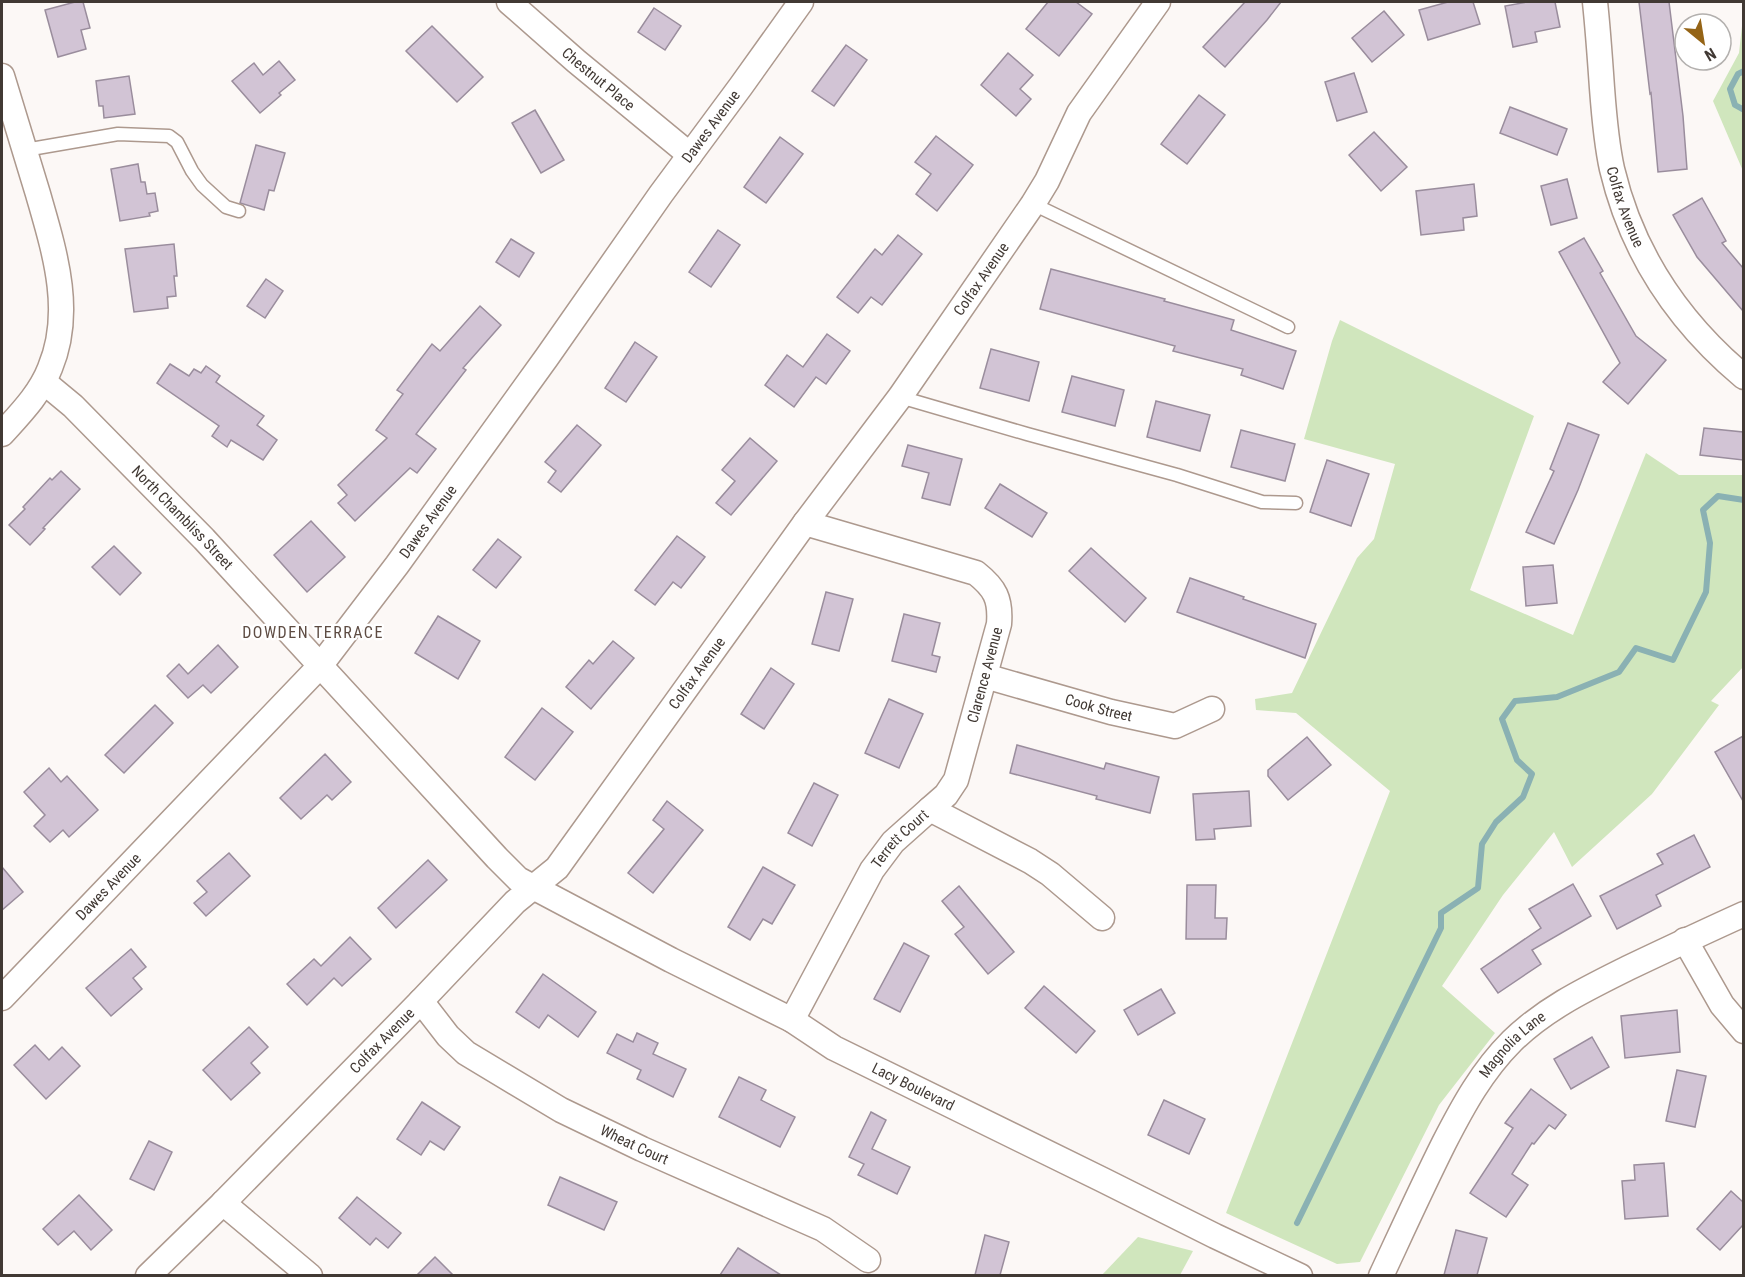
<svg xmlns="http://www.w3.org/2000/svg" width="1745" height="1277" viewBox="0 0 1745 1277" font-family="'Roboto Condensed',sans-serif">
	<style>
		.green { fill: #d0e6bd }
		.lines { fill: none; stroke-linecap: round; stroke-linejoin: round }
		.stream { stroke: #8ab1b3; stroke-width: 6 }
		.building { fill: #d2c4d5; stroke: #9a8d9d; stroke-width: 1.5 }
		.lane-casing { stroke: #ad998e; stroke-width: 15 }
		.street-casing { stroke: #ad998e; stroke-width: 27 }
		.lane { stroke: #fff; stroke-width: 12 }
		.street { stroke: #fff; stroke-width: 24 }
		.labels { text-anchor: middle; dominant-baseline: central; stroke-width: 4.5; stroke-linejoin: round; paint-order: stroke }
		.street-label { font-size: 15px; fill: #413934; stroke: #fff }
		.neighbourhood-label { font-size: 16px; letter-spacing: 1.5px; fill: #5e4c43; stroke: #fff }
	</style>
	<rect width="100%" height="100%" fill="#fcf8f6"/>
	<!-- green -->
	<g class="green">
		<path d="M 1743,17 L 1743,171 L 1713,101 L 1739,53 Z"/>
		<path d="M 1340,320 L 1534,416 L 1470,590 L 1573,635 L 1646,453 L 1679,475 L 1743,475 L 1744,666 L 1711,701 L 1719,705 L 1652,794 L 1572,867 L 1554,832 L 1503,895 L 1442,986 L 1495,1033 L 1439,1105 L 1360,1262 L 1337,1264 L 1226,1213 L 1390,791 L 1296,713 L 1256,710 L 1255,699 L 1292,693 L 1357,558 L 1374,539 L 1395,464 L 1304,439 L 1332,341 Z"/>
		<path d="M 1138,1237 L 1193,1251 L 1180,1275 L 1102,1275 Z"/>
	</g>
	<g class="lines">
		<!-- stream -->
		<g class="stream">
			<path d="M 1744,71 L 1738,74 L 1730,89 L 1735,105 L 1744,110"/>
			<path d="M 1297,1223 L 1441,928 L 1441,913 L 1478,888 L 1482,844 L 1496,822 L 1523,797 L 1532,774 L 1517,760 L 1502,719 L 1515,701 L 1557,697 L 1619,672 L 1636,648 L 1673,660 L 1706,592 L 1710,543 L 1703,510 L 1718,496 L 1744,500"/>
		</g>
	</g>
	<!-- building -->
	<g class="building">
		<path d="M 75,2 L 83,2 L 90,28 L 81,30 L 86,49 L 58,57 L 45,10 Z"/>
		<path d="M 1048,2 L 1076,2 L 1092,14 L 1059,56 L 1026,29 Z"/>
		<path d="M 1245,2 L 1281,2 L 1267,20 L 1225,67 L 1203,47 Z"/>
		<path d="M 1448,2 L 1473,2 L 1480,24 L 1428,40 L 1419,10 Z"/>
		<path d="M 1527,2 L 1555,2 L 1560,27 L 1535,32 L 1537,42 L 1513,47 L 1505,6 Z"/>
		<path d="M 1639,2 L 1669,2 L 1683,116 L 1687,169 L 1658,172 L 1651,93 L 1650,94 Z"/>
		<path d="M 654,8 L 681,26 L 665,50 L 638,32 Z"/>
		<path d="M 1384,11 L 1404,35 L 1372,62 L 1352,38 Z"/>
		<path d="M 432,26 L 483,77 L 457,102 L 406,51 Z"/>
		<path d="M 846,45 L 867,60 L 834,106 L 812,91 Z"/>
		<path d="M 1008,53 L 1033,75 L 1020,89 L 1031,99 L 1016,116 L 981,85 Z"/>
		<path d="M 279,61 L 295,80 L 279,93 L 281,95 L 260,113 L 232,81 L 254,63 L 263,75 Z"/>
		<path d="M 1354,73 L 1367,112 L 1337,121 L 1325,82 Z"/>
		<path d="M 129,76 L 135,114 L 104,118 L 103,106 L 99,106 L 96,81 Z"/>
		<path d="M 1199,95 L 1225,115 L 1187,164 L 1161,144 Z"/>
		<path d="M 1510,107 L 1567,129 L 1557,155 L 1500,133 Z"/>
		<path d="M 535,110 L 564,160 L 541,173 L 512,123 Z"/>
		<path d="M 1374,132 L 1407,167 L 1381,191 L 1349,155 Z"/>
		<path d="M 936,136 L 973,165 L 937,211 L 916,194 L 931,174 L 915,162 Z"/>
		<path d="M 780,137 L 803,154 L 766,203 L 744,187 Z"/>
		<path d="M 256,145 L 285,153 L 274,191 L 269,190 L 264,210 L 240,203 Z"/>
		<path d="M 138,164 L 141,182 L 145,182 L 147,194 L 155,193 L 158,211 L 149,213 L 150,216 L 120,221 L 111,169 Z"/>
		<path d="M 1567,179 L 1577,218 L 1551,225 L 1541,186 Z"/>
		<path d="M 1474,184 L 1477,216 L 1463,218 L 1464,230 L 1421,235 L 1416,191 Z"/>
		<path d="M 1702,198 L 1726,241 L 1722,243 L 1743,268 L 1743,311 L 1697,257 L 1673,215 Z"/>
		<path d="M 718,230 L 740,245 L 711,287 L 689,272 Z"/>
		<path d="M 898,235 L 922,254 L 882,305 L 871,297 L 858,313 L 837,297 L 875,249 L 882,255 Z"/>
		<path d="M 1584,238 L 1603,271 L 1600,273 L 1636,336 L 1666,360 L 1628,404 L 1603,382 L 1620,363 L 1559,252 Z"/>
		<path d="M 511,239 L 534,253 L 519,277 L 496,262 Z"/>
		<path d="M 174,244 L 177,276 L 174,276 L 176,296 L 167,297 L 168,308 L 134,312 L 125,249 Z"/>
		<path d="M 1051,269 L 1165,299 L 1164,301 L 1234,320 L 1231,330 L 1296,351 L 1283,389 L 1241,375 L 1243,369 L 1173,351 L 1175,346 L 1040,309 Z"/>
		<path d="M 266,279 L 283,291 L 265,318 L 247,306 Z"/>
		<path d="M 480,306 L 501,325 L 463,368 L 466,370 L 416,434 L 436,449 L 417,473 L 410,468 L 355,521 L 338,503 L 347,495 L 338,485 L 387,438 L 376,430 L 403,394 L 397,390 L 432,344 L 440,351 Z"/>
		<path d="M 827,334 L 850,351 L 826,384 L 816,377 L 794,407 L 765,385 L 787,355 L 803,367 Z"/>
		<path d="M 635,342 L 657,357 L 626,402 L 605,388 Z"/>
		<path d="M 991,349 L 1039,362 L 1029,401 L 980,388 Z"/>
		<path d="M 170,364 L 189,376 L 194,369 L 201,373 L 206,366 L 220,376 L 216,382 L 264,416 L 257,425 L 277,440 L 263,460 L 231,440 L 227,447 L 212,436 L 219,426 L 157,383 Z"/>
		<path d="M 1072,376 L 1124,390 L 1115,426 L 1062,412 Z"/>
		<path d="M 1156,401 L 1210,415 L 1200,451 L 1147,437 Z"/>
		<path d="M 1568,423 L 1599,435 L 1578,490 L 1554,544 L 1526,532 L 1554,471 L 1550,469 Z"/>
		<path d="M 577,425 L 601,445 L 561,492 L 548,482 L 556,471 L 545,462 Z"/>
		<path d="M 1704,428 L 1743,432 L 1743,460 L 1700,455 Z"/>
		<path d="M 1241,430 L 1295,444 L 1285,481 L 1231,467 Z"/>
		<path d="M 750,438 L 777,461 L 731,515 L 716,503 L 735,481 L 722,470 Z"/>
		<path d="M 908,445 L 962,459 L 950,505 L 922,498 L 929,473 L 902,466 Z"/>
		<path d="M 1327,460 L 1369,474 L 1351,526 L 1310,512 Z"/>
		<path d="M 61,471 L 80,489 L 43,528 L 45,529 L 30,545 L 9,525 L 25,509 L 23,507 L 50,478 L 52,480 Z"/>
		<path d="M 1000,484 L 1047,513 L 1032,537 L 985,508 Z"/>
		<path d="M 311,521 L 345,557 L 307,592 L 274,555 Z"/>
		<path d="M 677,536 L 705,557 L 681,588 L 673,582 L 655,605 L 635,590 Z"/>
		<path d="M 498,539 L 521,557 L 496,588 L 473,570 Z"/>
		<path d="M 114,546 L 141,573 L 120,595 L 92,567 Z"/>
		<path d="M 1091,548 L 1146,598 L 1125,622 L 1069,571 Z"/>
		<path d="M 1553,565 L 1557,603 L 1526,606 L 1523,567 Z"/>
		<path d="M 1190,578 L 1244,597 L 1243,599 L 1316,624 L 1305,658 L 1177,612 Z"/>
		<path d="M 826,592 L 853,599 L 839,651 L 812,644 Z"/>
		<path d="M 904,614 L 940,623 L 932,655 L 940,657 L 936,672 L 892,661 Z"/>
		<path d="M 438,616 L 480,641 L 458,679 L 415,653 Z"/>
		<path d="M 613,641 L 634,658 L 591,709 L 566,687 L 589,660 L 593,664 Z"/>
		<path d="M 218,645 L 238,667 L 211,693 L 203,685 L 188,698 L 167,676 L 179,664 L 188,674 Z"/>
		<path d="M 771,668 L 794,684 L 764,729 L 741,714 Z"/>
		<path d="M 889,699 L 923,714 L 899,768 L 865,753 Z"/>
		<path d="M 155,705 L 173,723 L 124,773 L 105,755 Z"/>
		<path d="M 542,708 L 573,732 L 535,780 L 505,757 Z"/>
		<path d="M 1743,736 L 1743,801 L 1715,752 Z"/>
		<path d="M 1307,737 L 1331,765 L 1288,800 L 1268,776 L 1268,770 Z"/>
		<path d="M 1017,745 L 1104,769 L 1106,763 L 1159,777 L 1150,813 L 1096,799 L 1097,796 L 1010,773 Z"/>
		<path d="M 325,754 L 351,782 L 332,800 L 327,795 L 301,819 L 280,798 Z"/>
		<path d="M 49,768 L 61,782 L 67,776 L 98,810 L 69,837 L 63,830 L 50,842 L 34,826 L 45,815 L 24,792 Z"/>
		<path d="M 814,783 L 838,795 L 812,846 L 788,833 Z"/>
		<path d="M 1249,791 L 1251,826 L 1214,829 L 1215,839 L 1196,840 L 1193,794 Z"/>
		<path d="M 667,801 L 703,830 L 653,893 L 628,873 L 664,829 L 653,820 Z"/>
		<path d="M 1694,835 L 1710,867 L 1656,895 L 1661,906 L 1617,929 L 1600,896 L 1663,864 L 1657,854 Z"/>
		<path d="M 229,853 L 250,876 L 206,916 L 194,903 L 207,892 L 197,881 Z"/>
		<path d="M 428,860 L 447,880 L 396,928 L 378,908 Z"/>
		<path d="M 2,867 L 23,892 L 2,910 Z"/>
		<path d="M 763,867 L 795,885 L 772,924 L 763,919 L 750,940 L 728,927 Z"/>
		<path d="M 1573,884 L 1591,916 L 1532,950 L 1541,964 L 1498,993 L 1481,969 L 1541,928 L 1529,909 Z"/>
		<path d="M 1187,885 L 1216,885 L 1215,918 L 1227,918 L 1226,939 L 1186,939 Z"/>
		<path d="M 959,886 L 1014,952 L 988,974 L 955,934 L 964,927 L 942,901 Z"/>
		<path d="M 350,937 L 371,959 L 342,986 L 334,978 L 307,1005 L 287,984 L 314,959 L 321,966 Z"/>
		<path d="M 904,943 L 929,956 L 900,1012 L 874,999 Z"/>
		<path d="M 131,949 L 146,967 L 133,978 L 142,989 L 111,1016 L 86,988 Z"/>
		<path d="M 543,974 L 596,1012 L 578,1037 L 548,1015 L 539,1028 L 516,1012 Z"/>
		<path d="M 1044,986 L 1095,1031 L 1076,1053 L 1025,1008 Z"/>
		<path d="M 1161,989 L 1175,1013 L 1138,1035 L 1124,1010 Z"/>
		<path d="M 1677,1010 L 1680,1052 L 1625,1058 L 1621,1016 Z"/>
		<path d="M 249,1027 L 268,1047 L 251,1063 L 260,1073 L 231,1100 L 203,1070 Z"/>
		<path d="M 637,1033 L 658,1043 L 653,1054 L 686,1069 L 673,1097 L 637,1079 L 641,1070 L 607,1053 L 617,1034 L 633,1042 Z"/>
		<path d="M 1592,1037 L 1609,1067 L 1571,1089 L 1554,1059 Z"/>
		<path d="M 35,1045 L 49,1060 L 62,1047 L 80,1066 L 46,1099 L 14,1065 Z"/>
		<path d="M 1677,1070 L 1706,1076 L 1695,1127 L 1666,1121 Z"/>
		<path d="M 739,1077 L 766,1090 L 761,1100 L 795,1117 L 780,1147 L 719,1117 Z"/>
		<path d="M 1531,1089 L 1566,1115 L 1555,1129 L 1549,1125 L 1534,1144 L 1532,1143 L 1512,1174 L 1528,1185 L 1506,1217 L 1470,1193 L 1513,1128 L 1505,1123 Z"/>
		<path d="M 1164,1100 L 1205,1119 L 1189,1154 L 1148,1135 Z"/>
		<path d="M 422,1102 L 460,1127 L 444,1150 L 430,1141 L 421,1155 L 397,1139 Z"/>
		<path d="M 871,1112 L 886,1120 L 872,1149 L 910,1167 L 897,1194 L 858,1175 L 864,1164 L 849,1157 Z"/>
		<path d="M 149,1141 L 172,1152 L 154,1190 L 130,1179 Z"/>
		<path d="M 1664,1163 L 1668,1216 L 1625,1219 L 1622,1181 L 1635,1180 L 1634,1165 Z"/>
		<path d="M 560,1177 L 617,1202 L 604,1230 L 548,1205 Z"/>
		<path d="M 1731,1191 L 1743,1202 L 1743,1225 L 1720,1250 L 1697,1229 Z"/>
		<path d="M 79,1195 L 112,1230 L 91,1250 L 74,1231 L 58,1245 L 43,1229 Z"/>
		<path d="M 357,1197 L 401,1233 L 388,1248 L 376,1238 L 370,1245 L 339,1218 Z"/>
		<path d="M 1456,1230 L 1487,1238 L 1477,1275 L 1444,1275 Z"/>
		<path d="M 985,1235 L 1009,1242 L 1000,1275 L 975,1275 Z"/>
		<path d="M 738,1248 L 781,1275 L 720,1275 Z"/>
		<path d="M 435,1257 L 453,1275 L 417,1275 Z"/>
	</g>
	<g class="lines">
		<defs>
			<g id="lane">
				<path d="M 25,150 L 118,134 L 169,136 L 177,142 L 192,171 L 202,185 L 226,207 L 239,211"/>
				<path d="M 1033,204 L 1288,327"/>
				<path d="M 900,397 L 1027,434 L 1177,475 L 1262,502 L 1296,503"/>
			</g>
			<g id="street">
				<path id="s1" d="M 509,2 L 576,61 L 690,155"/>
				<path id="s2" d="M 1595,2 C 1598,30 1600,59 1602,88 C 1604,115 1606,142 1612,169 C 1632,253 1677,321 1744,377"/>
				<path d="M 2,76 C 14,115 26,154 38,194 C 54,250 74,311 50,368 C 40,394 20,414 2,434"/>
				<path id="s3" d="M 44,382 L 73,406 L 204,539 L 497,858 L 518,879 L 671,960 L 792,1020 L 834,1048 L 1103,1180 L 1215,1236 L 1300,1276"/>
				<path d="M 805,523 L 976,573 C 995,588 1001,599 999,624 L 956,780 L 946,795 L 930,809"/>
				<path id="s4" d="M 985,676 L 1111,712 L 1175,726 L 1212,709"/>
				<path d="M 1685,940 L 1722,1005 L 1744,1031"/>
				<path id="s5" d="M 2,998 L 320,666 L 397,565 L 547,357 L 661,194 L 741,86 L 801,2"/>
				<path id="s6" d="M 421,1001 L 448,1036 L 466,1053 L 561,1110 L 642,1149 L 823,1229 L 868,1260"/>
				<path id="s7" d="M 792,1020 L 872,870 L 893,842 L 930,809 L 1030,861 L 1050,874 L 1102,918"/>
				<path d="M 223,1203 L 310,1276"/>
				<path id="s8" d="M 148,1276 L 223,1203 L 421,1001 L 515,902 L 557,868 L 805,523 L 900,397 L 1033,204 L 1047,181 L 1079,113 L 1158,2"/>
				<path id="s9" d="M 1381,1276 C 1402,1231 1422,1187 1444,1143 C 1463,1106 1482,1071 1512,1041 C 1546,1008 1586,989 1628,968 C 1666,950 1704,932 1744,914"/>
			</g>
		</defs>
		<!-- lane casing -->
		<use href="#lane" class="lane-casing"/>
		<!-- street casing -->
		<use href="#street" class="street-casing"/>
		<!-- lane -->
		<use href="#lane" class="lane"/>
		<!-- street -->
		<use href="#street" class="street"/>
	</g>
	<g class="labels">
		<!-- street labels -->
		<g class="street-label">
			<text stroke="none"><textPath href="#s1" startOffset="118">Chestnut Place</textPath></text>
			<text stroke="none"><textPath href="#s5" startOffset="1126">Dawes Avenue</textPath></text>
			<text stroke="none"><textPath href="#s2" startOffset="208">Colfax Avenue</textPath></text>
			<text stroke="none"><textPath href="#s8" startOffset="1304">Colfax Avenue</textPath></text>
			<text stroke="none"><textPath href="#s3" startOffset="194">North Chambliss Street</textPath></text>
			<text stroke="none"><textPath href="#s5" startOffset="640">Dawes Avenue</textPath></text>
			<text stroke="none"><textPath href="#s8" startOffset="818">Colfax Avenue</textPath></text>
			<text transform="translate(985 675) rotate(-75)">Clarence Avenue</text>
			<text stroke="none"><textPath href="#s4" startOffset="118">Cook Street</textPath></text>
			<text stroke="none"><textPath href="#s7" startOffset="212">Terrett Court</textPath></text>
			<text stroke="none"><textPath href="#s5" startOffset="154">Dawes Avenue</textPath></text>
			<text stroke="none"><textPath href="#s8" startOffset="332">Colfax Avenue</textPath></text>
			<text stroke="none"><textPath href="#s9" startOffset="268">Magnolia Lane</textPath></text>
			<text stroke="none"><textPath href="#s3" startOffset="1134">Lacy Boulevard</textPath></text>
			<text stroke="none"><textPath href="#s6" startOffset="261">Wheat Court</textPath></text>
		</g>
		<!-- neighbourhood labels -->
		<g class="neighbourhood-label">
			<text x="313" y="632">DOWDEN TERRACE</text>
		</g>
	</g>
	<!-- border -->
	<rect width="1745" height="1277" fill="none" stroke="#413934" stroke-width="6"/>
	<!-- north arrow -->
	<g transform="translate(1703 42) rotate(150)"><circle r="28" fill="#ffffff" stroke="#b3b0ae" stroke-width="1.5"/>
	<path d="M0-4.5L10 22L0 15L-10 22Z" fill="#956416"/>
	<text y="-9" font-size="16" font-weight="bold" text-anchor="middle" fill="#413934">N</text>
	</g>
</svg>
